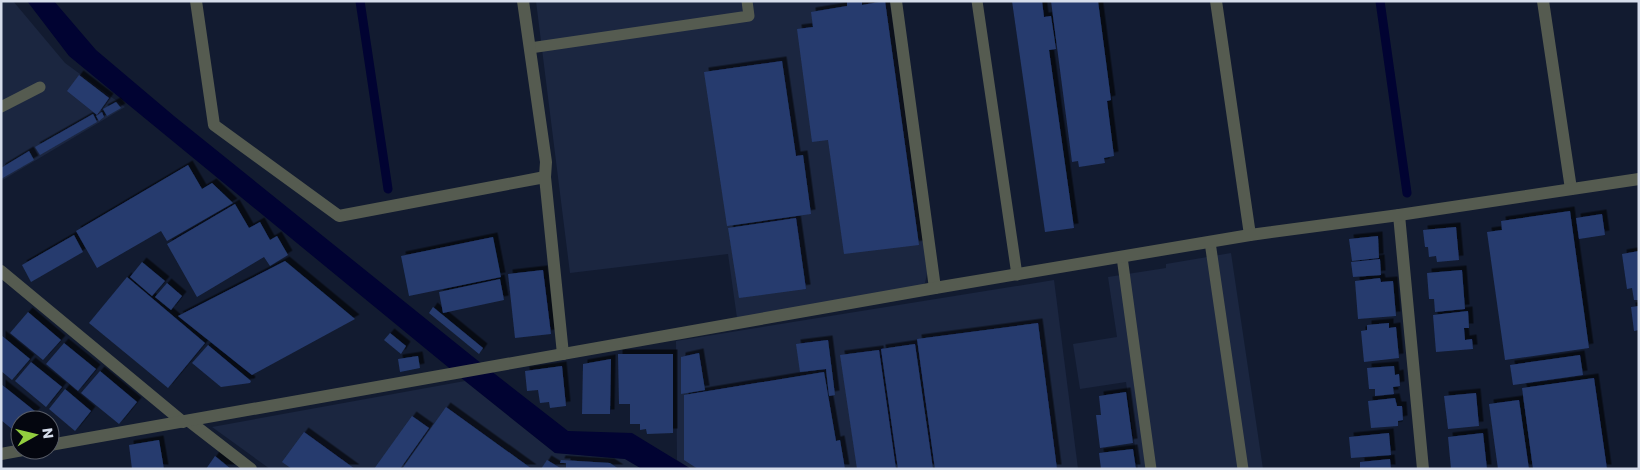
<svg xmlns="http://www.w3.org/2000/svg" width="1640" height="470" viewBox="0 0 1640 470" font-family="Poppins,sans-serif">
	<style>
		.built { fill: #1b2640 }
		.water { fill: #010332 }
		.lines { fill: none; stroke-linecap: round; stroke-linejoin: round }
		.stream { stroke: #010332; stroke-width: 9 }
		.building { fill: #263b6e; filter: url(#shadow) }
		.lane { stroke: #555b50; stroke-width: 11 }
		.street { stroke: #555b50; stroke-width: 12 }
	</style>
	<defs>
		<filter id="shadow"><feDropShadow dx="4.5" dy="-4.5" stdDeviation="0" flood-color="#0009"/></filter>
	</defs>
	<rect width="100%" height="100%" fill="#121b30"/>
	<!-- built -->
	<g class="built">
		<path d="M 1,1 L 13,1 L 65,63 L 125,107 L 1,181 Z"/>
		<path d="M 536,1 L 892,1 L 928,269 L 925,283 L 918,288 L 737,318 L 728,254 L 570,273 Z"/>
		<path d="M 1231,253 L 1263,469 L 1138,469 L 1126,382 L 1080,389 L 1073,344 L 1117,337 L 1108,277 L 1166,268 L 1166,264 Z"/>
		<path d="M 1054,280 L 1078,469 L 691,469 L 677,460 L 676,341 Z"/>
		<path d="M 465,381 L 555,453 L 625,459 L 642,469 L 270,469 L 212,427 Z"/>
	</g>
	<!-- water -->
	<path class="water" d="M 27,1 L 54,1 L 96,50 L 174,116 L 472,356 L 568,431 L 632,433 L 691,469 L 642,469 L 625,459 L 555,453 L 465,381 L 69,56 Z"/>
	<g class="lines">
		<!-- stream -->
		<g class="stream">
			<path d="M 360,1 L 388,189"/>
			<path d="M 1380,1 L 1407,193"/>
		</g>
	</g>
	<!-- building -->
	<g class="building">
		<path d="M 847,1 L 862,1 L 862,5 L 885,1 L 919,245 L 844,254 L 828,140 L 812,142 L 797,29 L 813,27 L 811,12 L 847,6 Z"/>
		<path d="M 1012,1 L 1042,1 L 1044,17 L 1051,16 L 1056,49 L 1049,50 L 1074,228 L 1045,232 Z"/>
		<path d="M 1051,1 L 1098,1 L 1111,100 L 1107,101 L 1114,156 L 1104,158 L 1105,163 L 1079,167 L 1078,161 L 1072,162 Z"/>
		<path d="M 782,61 L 796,156 L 803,155 L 811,214 L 727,226 L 704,72 Z"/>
		<path d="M 79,75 L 109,98 L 97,115 L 67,91 Z"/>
		<path d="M 116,102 L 121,108 L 107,116 L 103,109 Z"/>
		<path d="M 102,112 L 104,117 L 99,121 L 96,116 Z"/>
		<path d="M 93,114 L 97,122 L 40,155 L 35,147 Z"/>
		<path d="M 29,151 L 34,160 L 1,179 L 1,168 Z"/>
		<path d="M 188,165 L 202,189 L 212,183 L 233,203 L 167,241 L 161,231 L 97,268 L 76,231 Z"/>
		<path d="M 235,204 L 249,228 L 260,222 L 270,240 L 277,236 L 288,255 L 270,266 L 264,257 L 197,297 L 167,244 Z"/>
		<path d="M 1570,211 L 1589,348 L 1505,360 L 1487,232 L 1502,230 L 1501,221 Z"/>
		<path d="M 1602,214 L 1605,235 L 1579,239 L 1576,218 Z"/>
		<path d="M 796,218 L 806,289 L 739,298 L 728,228 Z"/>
		<path d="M 1456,227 L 1459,260 L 1437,262 L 1436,256 L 1429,257 L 1428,247 L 1425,247 L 1423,230 Z"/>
		<path d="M 74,235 L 83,252 L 31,282 L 22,265 Z"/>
		<path d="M 1378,236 L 1379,258 L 1352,261 L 1349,239 Z"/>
		<path d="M 493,237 L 501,277 L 409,296 L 401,256 Z"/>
		<path d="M 1639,251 L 1639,300 L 1634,300 L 1632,288 L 1627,289 L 1622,254 Z"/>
		<path d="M 1380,259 L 1381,275 L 1353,277 L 1351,262 Z"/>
		<path d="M 285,261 L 355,319 L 252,375 L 178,316 Z"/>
		<path d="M 142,262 L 165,281 L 152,296 L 130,277 Z"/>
		<path d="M 543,270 L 551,334 L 515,338 L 508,274 Z"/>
		<path d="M 1462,270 L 1465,309 L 1435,312 L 1434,299 L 1429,299 L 1427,273 Z"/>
		<path d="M 127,277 L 205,343 L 168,388 L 89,323 Z"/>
		<path d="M 1380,278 L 1381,282 L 1393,281 L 1396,316 L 1358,319 L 1355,281 Z"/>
		<path d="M 500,279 L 504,300 L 443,313 L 439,292 Z"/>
		<path d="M 167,283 L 182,296 L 171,310 L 155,297 Z"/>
		<path d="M 1639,306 L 1639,330 L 1634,331 L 1631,307 Z"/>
		<path d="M 433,307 L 483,348 L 479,354 L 429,313 Z"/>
		<path d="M 1468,311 L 1469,328 L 1464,328 L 1465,340 L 1472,339 L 1473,349 L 1436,352 L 1433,315 Z"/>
		<path d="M 28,312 L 61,340 L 43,360 L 10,333 Z"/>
		<path d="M 1038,323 L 1057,469 L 935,469 L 917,339 Z"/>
		<path d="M 1389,323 L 1389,328 L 1396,327 L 1399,358 L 1364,362 L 1361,331 L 1367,330 L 1367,325 Z"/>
		<path d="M 390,333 L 406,346 L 401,354 L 384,340 Z"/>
		<path d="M 1,335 L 30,359 L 12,380 L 1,371 Z"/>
		<path d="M 828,340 L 835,395 L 829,396 L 826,369 L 800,372 L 796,344 Z"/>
		<path d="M 64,343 L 96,369 L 78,391 L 46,364 Z"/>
		<path d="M 915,344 L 933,469 L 898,469 L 881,349 Z"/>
		<path d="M 208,345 L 251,381 L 250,383 L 221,387 L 192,363 Z"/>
		<path d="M 879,350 L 896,469 L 857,469 L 840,355 Z"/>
		<path d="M 699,353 L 705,390 L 681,394 L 681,357 Z"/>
		<path d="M 618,354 L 673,354 L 673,433 L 647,434 L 646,429 L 640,430 L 640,424 L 630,424 L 630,404 L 619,404 Z"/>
		<path d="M 1580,355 L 1583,375 L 1513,385 L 1510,365 Z"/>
		<path d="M 418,356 L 420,368 L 400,372 L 398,359 Z"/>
		<path d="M 611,359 L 610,414 L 582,414 L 583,364 Z"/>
		<path d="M 31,362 L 62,387 L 46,407 L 15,381 Z"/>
		<path d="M 562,366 L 566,406 L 550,408 L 549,402 L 540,403 L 538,390 L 527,391 L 525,371 Z"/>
		<path d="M 1394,366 L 1395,375 L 1399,374 L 1400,386 L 1393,387 L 1394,394 L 1375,396 L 1375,389 L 1369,389 L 1367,368 Z"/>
		<path d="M 100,371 L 137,402 L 119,424 L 81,393 Z"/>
		<path d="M 824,372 L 836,441 L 840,440 L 845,469 L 698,469 L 684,460 L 684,395 Z"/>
		<path d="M 1594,378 L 1607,469 L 1533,469 L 1522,388 Z"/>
		<path d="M 1,384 L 36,412 L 29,420 L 20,420 L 20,431 L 18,434 L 1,420 Z"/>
		<path d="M 65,389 L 91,411 L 75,431 L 49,409 Z"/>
		<path d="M 1126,392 L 1133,443 L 1100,448 L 1096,415 L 1101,415 L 1099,396 Z"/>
		<path d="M 1476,393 L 1479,426 L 1448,429 L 1444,396 Z"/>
		<path d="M 1395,398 L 1397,406 L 1402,406 L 1403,420 L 1398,421 L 1398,426 L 1371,428 L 1368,401 Z"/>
		<path d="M 1519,400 L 1529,469 L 1498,469 L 1489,404 Z"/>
		<path d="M 446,407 L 532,469 L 402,469 Z"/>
		<path d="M 412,416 L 429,428 L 400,469 L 374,469 Z"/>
		<path d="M 304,432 L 355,469 L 292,469 L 282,462 Z"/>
		<path d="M 1389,433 L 1391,455 L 1351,458 L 1349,437 Z"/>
		<path d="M 1483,433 L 1487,469 L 1451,469 L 1448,437 Z"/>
		<path d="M 159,440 L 164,469 L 132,469 L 129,445 Z"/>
		<path d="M 1133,449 L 1136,469 L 1101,469 L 1099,453 Z"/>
		<path d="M 215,456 L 231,469 L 206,469 Z"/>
		<path d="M 1390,459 L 1391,469 L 1360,469 L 1360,462 Z"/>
		<path d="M 547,460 L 562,469 L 541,469 Z"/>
		<path d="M 561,460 L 610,463 L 619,469 L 566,469 L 566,463 L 560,463 Z"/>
	</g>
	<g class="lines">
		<!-- lane -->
		<g class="lane">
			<path d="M 977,1 L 1017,275"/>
			<path d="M 530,48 L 749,16 L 747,1"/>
			<path d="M 1,107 L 40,87"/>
			<path d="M 1210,242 L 1243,469"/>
			<path d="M 1122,257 L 1151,469"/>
		</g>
		<!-- street -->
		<g class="street">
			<path d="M 196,1 L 214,125 L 339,216 L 545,177"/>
			<path d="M 523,1 L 546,162 L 545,177 L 563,354"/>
			<path d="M 896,1 L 935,288"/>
			<path d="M 1216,1 L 1250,235"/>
			<path d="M 1543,1 L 1571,189"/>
			<path d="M 1399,215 L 1423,469"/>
			<path d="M 1,271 L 183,422"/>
			<path d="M 189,421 L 251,469"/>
			<path d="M 50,445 L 935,288 L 1250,235 L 1399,215 L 1639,179"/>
			<path d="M 1,454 L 23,450"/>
		</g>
	</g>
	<!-- border -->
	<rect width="1640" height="470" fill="none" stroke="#d6ddeb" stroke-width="5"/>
	<!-- north arrow -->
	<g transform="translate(35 435) rotate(82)"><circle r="24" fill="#04060f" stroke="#585c67"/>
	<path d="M0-4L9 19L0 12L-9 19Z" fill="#92cd3f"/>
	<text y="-8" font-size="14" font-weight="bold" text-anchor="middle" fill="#d6ddeb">N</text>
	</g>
</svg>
